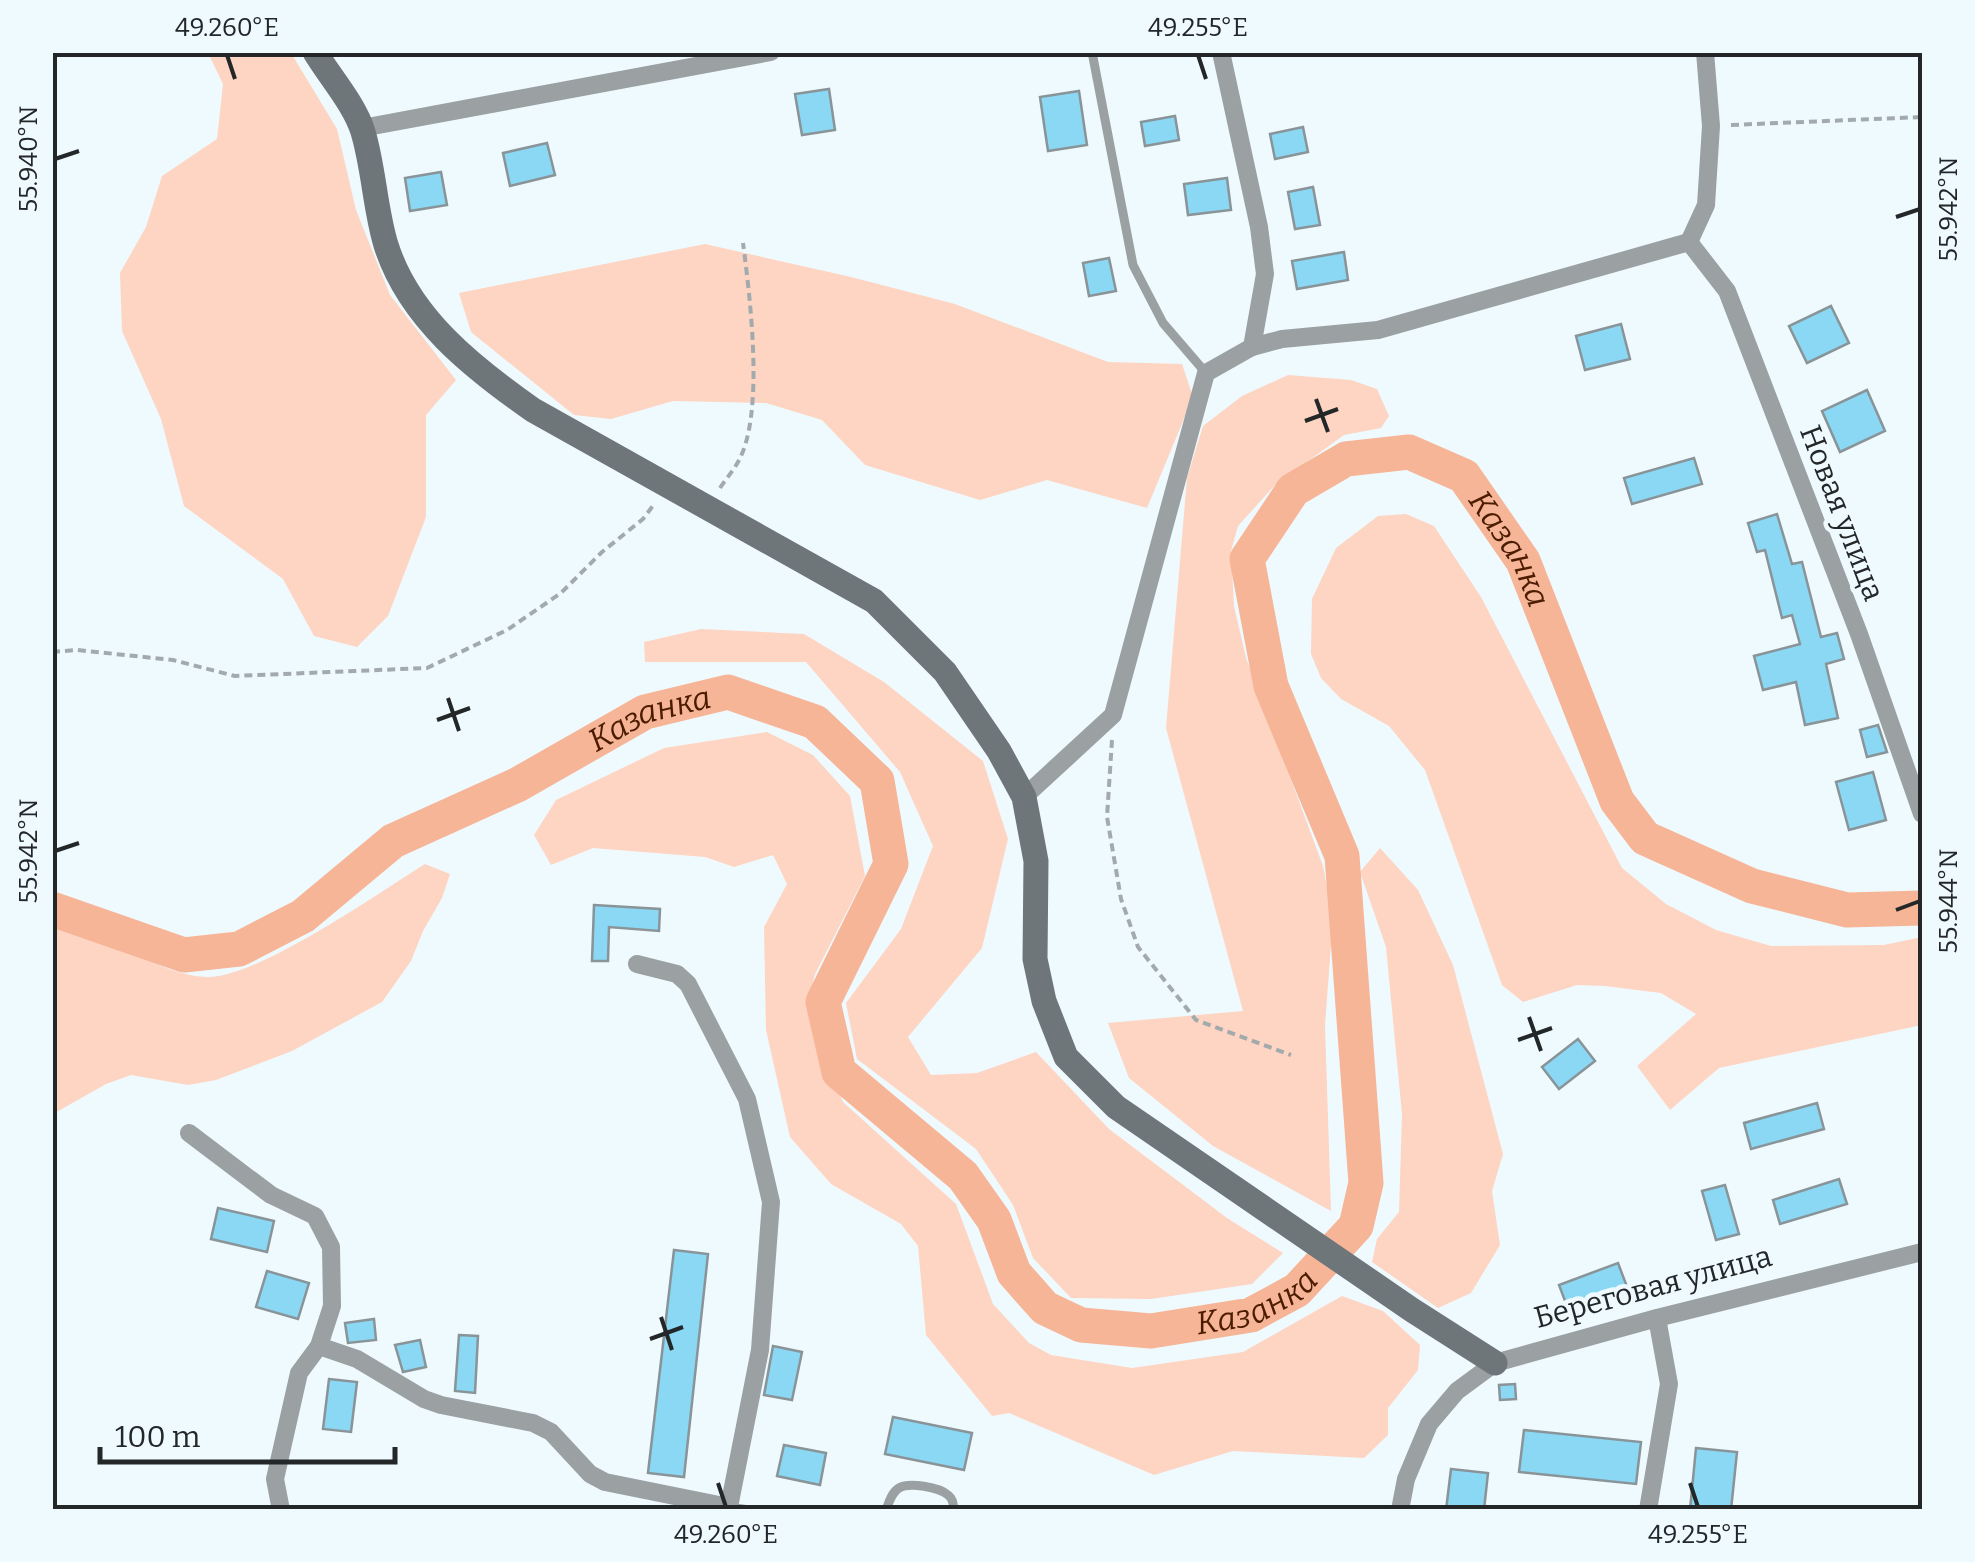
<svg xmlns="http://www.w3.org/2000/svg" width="1975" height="1562" viewBox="0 0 1975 1562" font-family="Bitter,serif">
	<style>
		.green { fill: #fed4c2 }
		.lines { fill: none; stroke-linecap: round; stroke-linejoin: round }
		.river { stroke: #f6b597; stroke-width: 35 }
		.building { fill: #8bd8f5; stroke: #899498; stroke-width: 2.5 }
		.path { stroke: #a2aaae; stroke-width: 4; stroke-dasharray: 8 5; stroke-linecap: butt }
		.lane { stroke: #9ba0a2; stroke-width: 9 }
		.street { stroke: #9ba0a2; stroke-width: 18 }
		.secondary { stroke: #6f7679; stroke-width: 25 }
		.ticks { fill: none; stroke: #232728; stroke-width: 4 }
		.labels { text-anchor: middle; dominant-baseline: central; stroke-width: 9; stroke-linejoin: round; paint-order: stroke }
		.street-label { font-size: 30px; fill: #232728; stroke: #effaff }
		.water-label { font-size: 32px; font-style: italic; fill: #4c1c01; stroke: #effaff }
		.neatline { fill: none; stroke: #232728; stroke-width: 4 }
		.ticks-label { font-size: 25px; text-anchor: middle; fill: #232728 }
	</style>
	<rect width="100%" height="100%" fill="#effaff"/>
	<!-- green -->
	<g class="green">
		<path d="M 208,53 L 291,53 L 337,129 L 356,210 L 390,295 L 456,380 L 426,415 L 426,517 L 388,616 L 357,647 L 314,636 L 283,579 L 184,506 L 161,419 L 122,331 L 120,273 L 146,227 L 162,176 L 217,139 L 223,84 Z"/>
		<path d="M 705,244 L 851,277 L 955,304 L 1108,362 L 1182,364 L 1193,397 L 1147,508 L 1047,480 L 980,500 L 865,465 L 822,420 L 766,403 L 673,401 L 611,419 L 574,415 L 471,332 L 459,293 Z"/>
		<path d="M 1288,375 L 1351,380 L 1377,389 L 1389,416 L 1381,428 L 1344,435 L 1275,485 L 1238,526 L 1231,551 L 1234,606 L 1246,658 L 1323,866 L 1333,918 L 1325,1025 L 1331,1211 L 1213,1146 L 1129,1078 L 1108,1023 L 1243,1011 L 1166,728 L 1187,478 L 1203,426 L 1242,396 Z"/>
		<path d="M 1406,514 L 1434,526 L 1481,597 L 1622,868 L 1666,904 L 1716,930 L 1771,946 L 1884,945 L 1922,937 L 1922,1025 L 1719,1068 L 1670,1110 L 1637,1066 L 1696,1014 L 1661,993 L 1605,986 L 1577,985 L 1523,1002 L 1502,985 L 1425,770 L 1389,726 L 1341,699 L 1321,678 L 1311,654 L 1312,599 L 1336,548 L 1378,516 Z"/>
		<path d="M 701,629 L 804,634 L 884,682 L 983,761 L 1008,839 L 982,948 L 908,1037 L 931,1075 L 977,1073 L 1036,1052 L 1109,1129 L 1227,1218 L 1283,1253 L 1252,1284 L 1151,1299 L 1071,1298 L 1033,1258 L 1013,1205 L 976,1149 L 857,1059 L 846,1003 L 901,929 L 933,846 L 900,772 L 806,662 L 645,662 L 644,642 Z"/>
		<path d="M 767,732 L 813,755 L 850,796 L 865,876 L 815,974 L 808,1001 L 813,1028 L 843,1102 L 956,1204 L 993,1304 L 1029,1343 L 1051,1355 L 1132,1368 L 1243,1352 L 1342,1296 L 1383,1311 L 1420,1345 L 1418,1370 L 1388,1408 L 1388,1435 L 1364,1458 L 1233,1451 L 1154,1475 L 1009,1413 L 992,1416 L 926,1335 L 918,1246 L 901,1224 L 831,1184 L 790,1137 L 766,1030 L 764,927 L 787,884 L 773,855 L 734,867 L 705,857 L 593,848 L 551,865 L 534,835 L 556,800 L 664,748 Z"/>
		<path d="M 1380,848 L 1418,890 L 1453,965 L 1503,1154 L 1492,1191 L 1500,1245 L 1471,1293 L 1438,1308 L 1372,1262 L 1377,1239 L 1399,1212 L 1402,1114 L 1386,947 L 1360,872 Z"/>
		<path d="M 425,864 L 450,874 L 442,898 L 423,931 L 411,961 L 382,1002 L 292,1051 L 216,1080 L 188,1085 L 131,1075 L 106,1084 L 53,1114 L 53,928 C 70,932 88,936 105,942 C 137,953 172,976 207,977 C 256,979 380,892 425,864 Z"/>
	</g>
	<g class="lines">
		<!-- river -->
		<path class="river" id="s1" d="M 52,909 L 184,955 L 239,949 L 303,916 L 393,841 L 517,785 L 645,712 L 728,692 L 815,722 L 877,781 L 891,864 L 823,1002 L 839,1072 L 963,1176 L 994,1220 L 1014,1273 L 1045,1308 L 1081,1325 L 1151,1331 L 1251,1315 L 1297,1290 L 1356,1226 L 1366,1183 L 1342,856 L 1271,686 L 1247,559 L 1293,490 L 1346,459 L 1409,452 L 1464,476 L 1523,561 L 1617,801 L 1645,838 L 1752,886 L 1847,910 L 1922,908"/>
	</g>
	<!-- building -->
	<g class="building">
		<path d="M 829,89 L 835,130 L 802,135 L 795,94 Z"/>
		<path d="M 1079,91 L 1087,145 L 1048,151 L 1040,97 Z"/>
		<path d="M 1175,116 L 1179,140 L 1145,146 L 1141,122 Z"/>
		<path d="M 1303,127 L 1308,152 L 1275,159 L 1270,134 Z"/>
		<path d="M 547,143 L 555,175 L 510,186 L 503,153 Z"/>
		<path d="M 441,172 L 447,205 L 410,211 L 405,178 Z"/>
		<path d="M 1227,178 L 1231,210 L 1188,215 L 1184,184 Z"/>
		<path d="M 1313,187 L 1320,225 L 1295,229 L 1288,192 Z"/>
		<path d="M 1344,252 L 1348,280 L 1297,289 L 1292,261 Z"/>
		<path d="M 1109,258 L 1116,291 L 1089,296 L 1083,263 Z"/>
		<path d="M 1831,306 L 1849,343 L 1807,363 L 1789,326 Z"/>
		<path d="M 1621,324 L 1630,359 L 1585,370 L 1576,336 Z"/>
		<path d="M 1867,390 L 1885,431 L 1840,452 L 1822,411 Z"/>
		<path d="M 1694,458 L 1702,484 L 1632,504 L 1624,478 Z"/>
		<path d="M 1777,514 L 1792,564 L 1802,562 L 1821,637 L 1837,633 L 1844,659 L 1826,664 L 1838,718 L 1805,725 L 1796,682 L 1763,690 L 1754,656 L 1800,644 L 1792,615 L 1782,618 L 1765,550 L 1757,552 L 1748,523 Z"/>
		<path d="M 1878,725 L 1887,752 L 1867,757 L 1860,730 Z"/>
		<path d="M 1873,772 L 1886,820 L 1849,830 L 1836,782 Z"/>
		<path d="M 594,905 L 660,909 L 659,931 L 609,927 L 608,961 L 592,961 Z"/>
		<path d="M 1578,1039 L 1595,1061 L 1559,1089 L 1542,1067 Z"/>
		<path d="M 1817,1103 L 1824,1129 L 1751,1149 L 1744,1123 Z"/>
		<path d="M 1839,1179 L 1847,1204 L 1780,1224 L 1773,1200 Z"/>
		<path d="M 1725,1185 L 1739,1234 L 1716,1240 L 1702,1191 Z"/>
		<path d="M 218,1208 L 274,1221 L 267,1252 L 211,1239 Z"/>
		<path d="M 674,1250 L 708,1254 L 684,1477 L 648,1473 Z"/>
		<path d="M 1618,1263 L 1629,1292 L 1570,1314 L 1559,1285 Z"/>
		<path d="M 267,1271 L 309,1283 L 298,1319 L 256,1307 Z"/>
		<path d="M 374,1319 L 376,1340 L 348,1343 L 345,1323 Z"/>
		<path d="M 459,1335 L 478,1336 L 475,1393 L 455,1391 Z"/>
		<path d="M 420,1340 L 426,1367 L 403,1372 L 395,1345 Z"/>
		<path d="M 773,1346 L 802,1352 L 792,1400 L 764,1395 Z"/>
		<path d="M 329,1379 L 357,1382 L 351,1432 L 323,1429 Z"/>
		<path d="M 1515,1384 L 1516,1399 L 1500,1400 L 1499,1385 Z"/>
		<path d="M 893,1417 L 972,1433 L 964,1470 L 885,1454 Z"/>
		<path d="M 1524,1430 L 1641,1442 L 1636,1484 L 1519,1472 Z"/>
		<path d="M 784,1445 L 826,1453 L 820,1485 L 777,1476 Z"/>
		<path d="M 1696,1448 L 1737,1452 L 1731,1510 L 1690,1510 Z"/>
		<path d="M 1451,1469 L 1488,1473 L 1484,1510 L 1446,1510 Z"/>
	</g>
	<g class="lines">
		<!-- path -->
		<g class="path">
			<path d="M 1731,125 L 1922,117"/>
			<path d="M 720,488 C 726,479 733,471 738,462 C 765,415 750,297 743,243"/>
			<path d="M 52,652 L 77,650 L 173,660 L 235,676 L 427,668 L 507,630 L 561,593 L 602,552 L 643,519 L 655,503"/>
			<path d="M 1112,740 L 1107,817 L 1121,899 L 1138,947 L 1196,1020 L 1291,1055"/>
		</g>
		<!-- lane -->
		<g class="lane">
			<path d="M 1092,52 L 1133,265 L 1163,323 L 1206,373"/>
			<path d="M 729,1507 L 749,1510"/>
			<path d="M 886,1510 C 889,1502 892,1492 899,1488 C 909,1482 939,1487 948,1495 C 953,1499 953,1503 954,1510"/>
		</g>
		<!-- street -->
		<g class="street">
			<path d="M 1221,52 L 1259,227 L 1265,274 L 1252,347"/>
			<path d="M 362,128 L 771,52"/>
			<path d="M 1689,242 L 1727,291 L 1859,634 L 1922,814"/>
			<path d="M 1689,242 L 1706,205 L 1711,126 L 1705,52"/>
			<path d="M 1024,797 L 1113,715 L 1206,373 L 1252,347 L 1282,339 L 1378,330 L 1689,242"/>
			<path d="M 189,1133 L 271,1195 L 315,1216 L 331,1247 L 332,1306 L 319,1346 L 299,1373 L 275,1479 L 281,1510"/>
			<path d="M 319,1346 L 357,1359 L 424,1399 L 441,1405 L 533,1423 L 551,1432 L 590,1474 L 605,1482 L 729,1507 L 760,1350 L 771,1202 L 747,1099 L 688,984 L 677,974 L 637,964"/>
			<path d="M 1400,1510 L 1406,1479 L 1429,1424 L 1457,1391 L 1495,1363 L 1657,1318 L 1922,1252"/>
			<path d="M 1648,1510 L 1669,1384 L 1657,1318"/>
		</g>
		<!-- secondary -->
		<path class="secondary" d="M 315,52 C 330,77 355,105 363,132 C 374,169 375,209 386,245 C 409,318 473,368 533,410 L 874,601 L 945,672 L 999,751 L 1024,797 L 1036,861 L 1035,959 L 1044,1001 L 1066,1057 L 1116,1107 L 1412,1310 L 1495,1363"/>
	</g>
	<!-- ticks -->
	<path class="ticks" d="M 227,55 L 235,79M 1198,55 L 1206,79M 55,159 L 79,151M 1896,217 L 1920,209M 1316,399 L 1328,432M 1305,421 L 1338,409M 448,698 L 459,731M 437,720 L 470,708M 55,851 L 79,843M 1896,910 L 1920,901M 1529,1017 L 1541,1051M 1518,1040 L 1552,1028M 661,1317 L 672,1350M 650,1339 L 683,1327M 718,1483 L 726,1507M 1690,1483 L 1698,1507"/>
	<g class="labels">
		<!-- street labels -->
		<g class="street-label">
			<text transform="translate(1842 513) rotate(69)">Новая улица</text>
			<text transform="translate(1653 1287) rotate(-15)">Береговая улица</text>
		</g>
		<!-- water labels -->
		<g class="water-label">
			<text stroke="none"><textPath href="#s1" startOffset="2950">Казанка</textPath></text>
			<text stroke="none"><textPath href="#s1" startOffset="670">Казанка</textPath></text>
			<text stroke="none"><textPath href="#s1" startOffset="1780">Казанка</textPath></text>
		</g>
	</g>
	<!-- border -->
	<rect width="1975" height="1562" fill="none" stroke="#effaff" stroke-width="110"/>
	<!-- scale -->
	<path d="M100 1447v15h295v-15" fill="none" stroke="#232728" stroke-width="5"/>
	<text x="115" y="1447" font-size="30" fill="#232728" stroke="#effaff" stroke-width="8" paint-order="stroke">100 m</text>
	<rect x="55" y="55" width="1865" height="1452" class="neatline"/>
	<g class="ticks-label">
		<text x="227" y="36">49.260°E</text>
		<text x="1198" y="36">49.255°E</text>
		<text transform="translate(28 159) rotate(-90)" y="9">55.940°N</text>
		<text transform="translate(1948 209) rotate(-90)" y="9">55.942°N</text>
		<text transform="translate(28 851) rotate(-90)" y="9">55.942°N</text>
		<text transform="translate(1948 901) rotate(-90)" y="9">55.944°N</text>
		<text x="726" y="1543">49.260°E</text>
		<text x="1698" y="1543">49.255°E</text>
	</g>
</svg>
